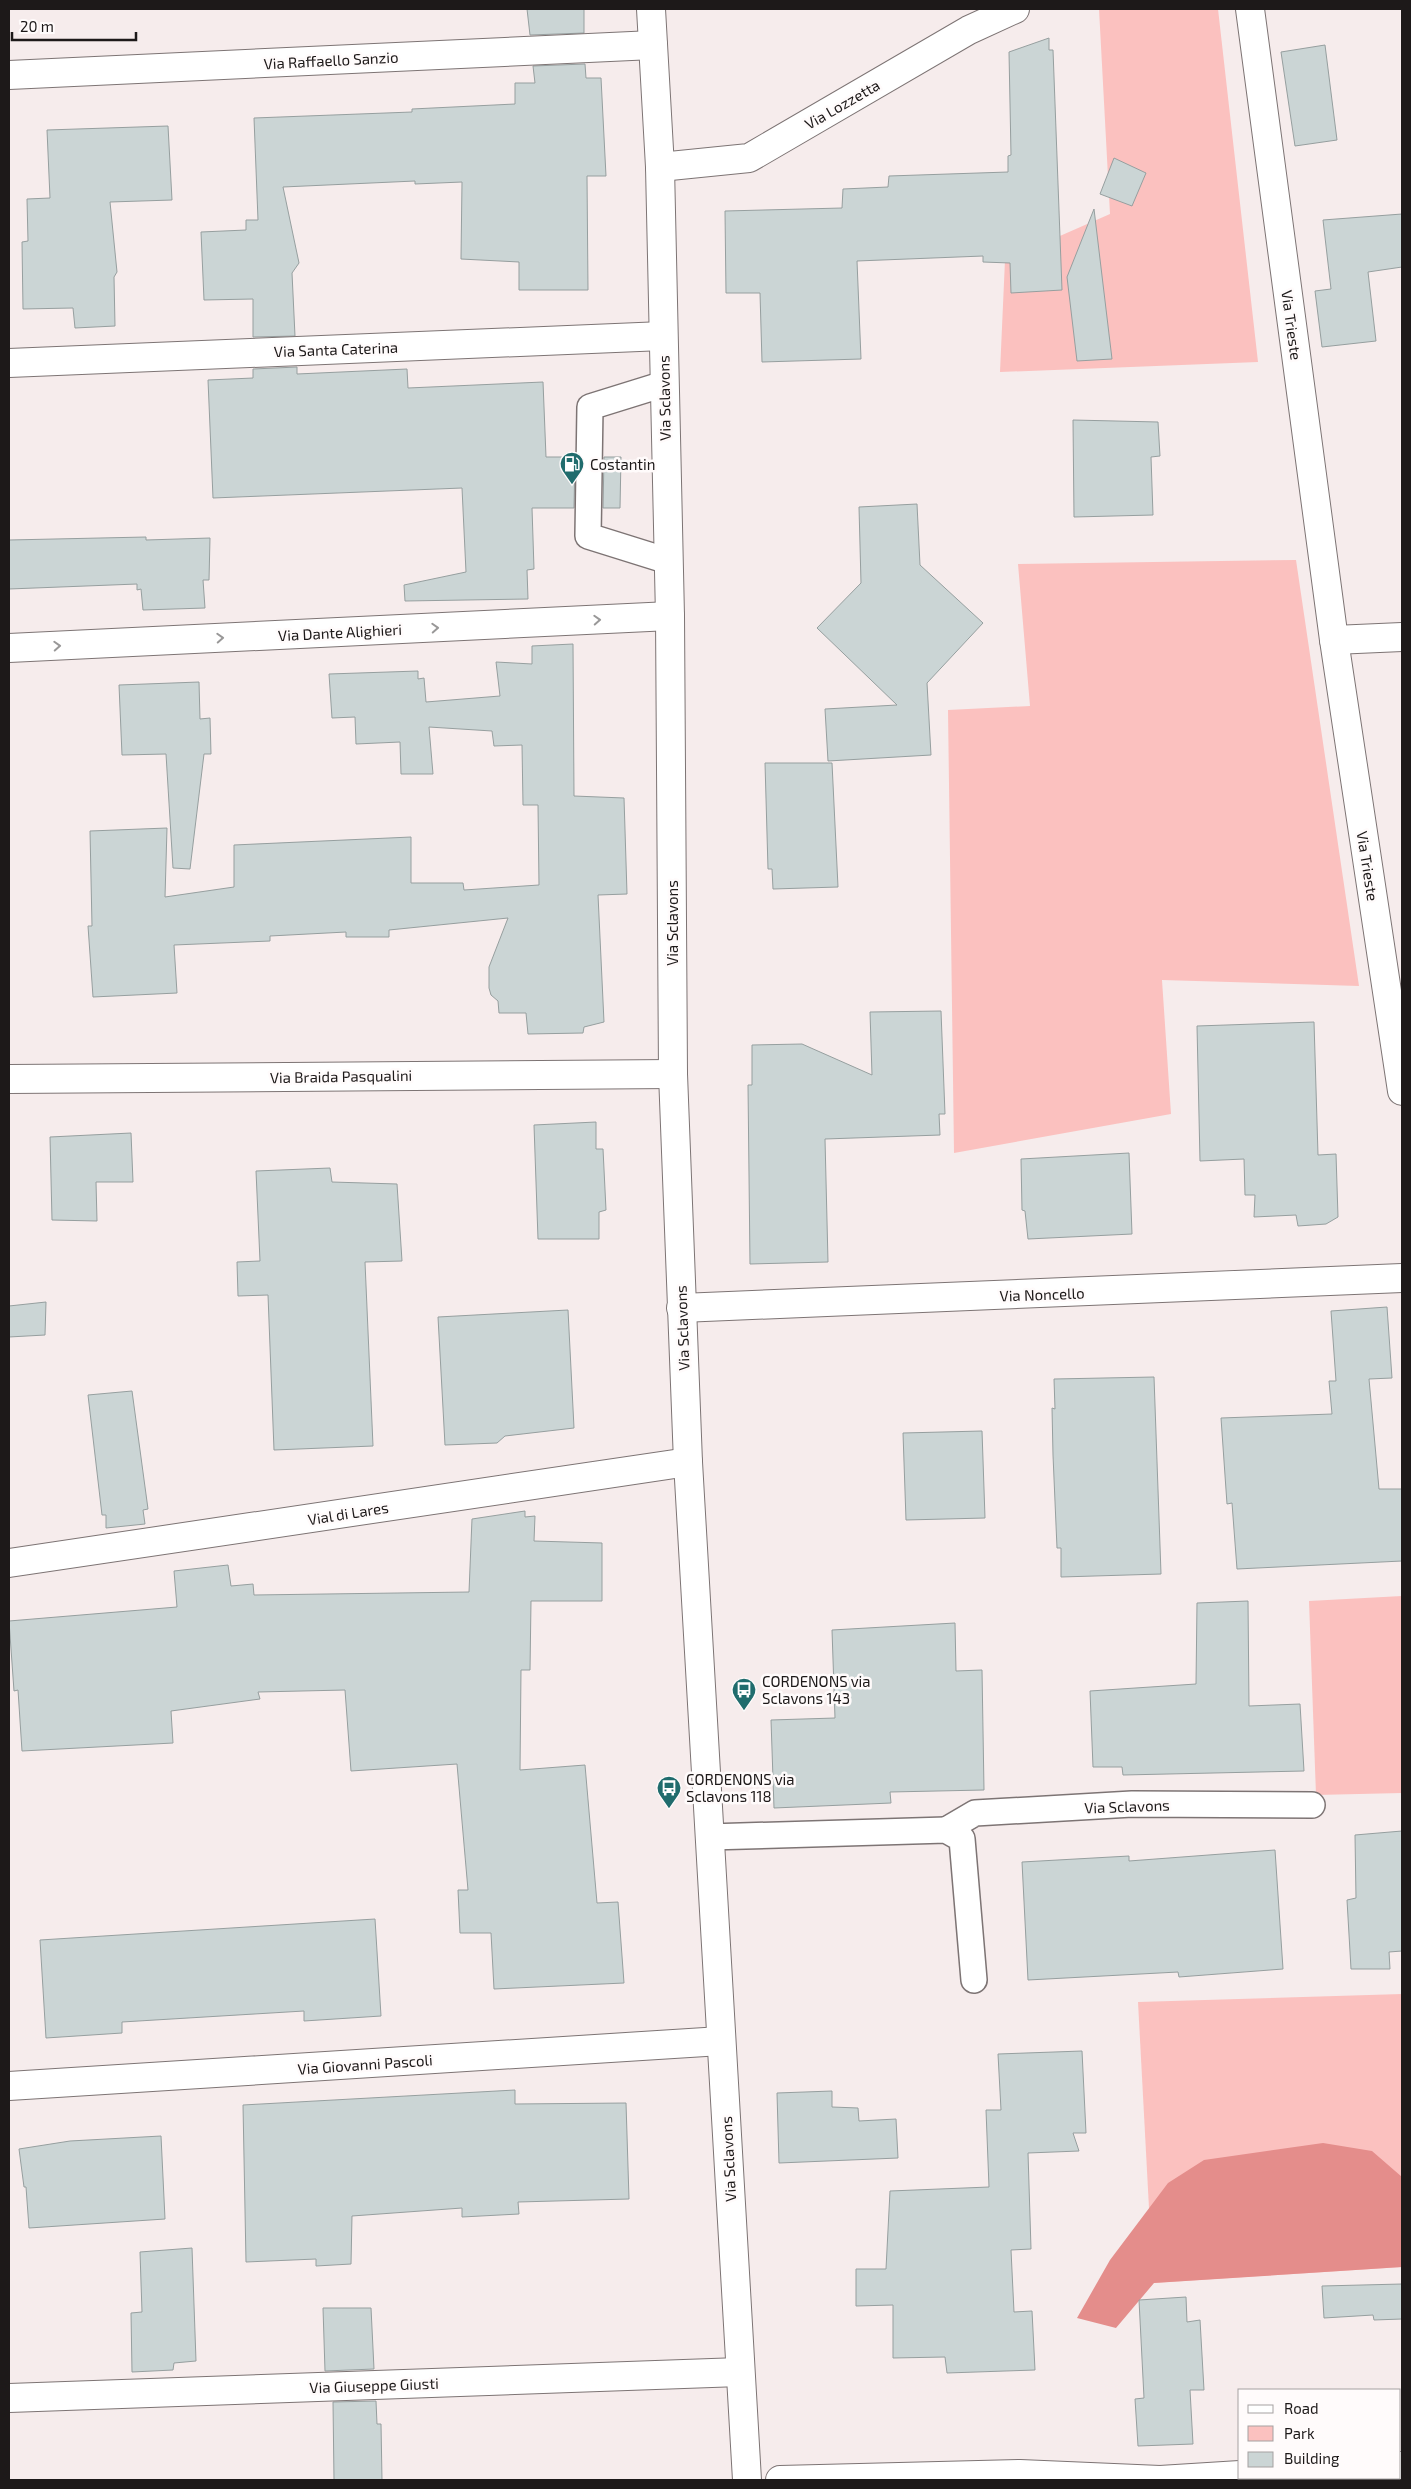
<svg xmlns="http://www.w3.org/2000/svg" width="1411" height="2489" viewBox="0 0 1411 2489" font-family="'Exo 2',sans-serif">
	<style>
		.green { fill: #fbc1bf }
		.forest { fill: #e48d8b }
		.building { fill: #cbd5d5; stroke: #969f9f }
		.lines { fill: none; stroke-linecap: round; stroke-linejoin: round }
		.lane-casing { stroke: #7d7474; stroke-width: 28 }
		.street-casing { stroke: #7d7474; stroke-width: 30 }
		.secondary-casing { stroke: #7d7474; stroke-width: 30 }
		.lane { stroke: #fff; stroke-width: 25 }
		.street { stroke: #fff; stroke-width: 28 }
		.secondary { stroke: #fff; stroke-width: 28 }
		.oneway { stroke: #999898 }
		.labels { text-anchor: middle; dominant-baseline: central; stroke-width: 5; stroke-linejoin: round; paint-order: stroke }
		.street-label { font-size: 15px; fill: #1d1919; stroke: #fffbfb }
		.poi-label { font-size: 15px; fill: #1d1919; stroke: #fffbfb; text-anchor: start }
	</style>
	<rect width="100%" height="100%" fill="#f6ecec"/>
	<!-- green -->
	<g class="green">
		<path d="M 1099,9 L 1218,9 L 1258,362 L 1000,372 L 1005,260 L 1110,214 Z"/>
		<path d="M 1296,560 L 1359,986 L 1162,980 L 1171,1114 L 954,1153 L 948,710 L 1030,706 L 1018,564 Z"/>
		<path d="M 1402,1596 L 1402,1793 L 1316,1795 L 1309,1601 Z"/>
		<path d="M 1402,1994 L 1402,2267 L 1153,2283 L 1138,2002 Z"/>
	</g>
	<!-- forest -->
	<path class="forest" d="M 1323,2143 L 1372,2151 L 1402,2177 L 1402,2267 L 1154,2283 L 1116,2328 L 1077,2318 L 1110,2260 L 1168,2183 L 1204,2160 Z"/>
	<!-- building -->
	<g class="building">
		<path d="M 527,9 L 584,9 L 584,33 L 530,35 Z"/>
		<path d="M 1049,38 L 1049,50 L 1053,50 L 1062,290 L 1011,293 L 1010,263 L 983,262 L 983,256 L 857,261 L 861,359 L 762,362 L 760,293 L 726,293 L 725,211 L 842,208 L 843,189 L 888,187 L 889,176 L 1008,172 L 1008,156 L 1011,155 L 1009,52 Z"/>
		<path d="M 1325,45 L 1337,140 L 1295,146 L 1281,52 Z"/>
		<path d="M 585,64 L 586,78 L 601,78 L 606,176 L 587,176 L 588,290 L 519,290 L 519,262 L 461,259 L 462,182 L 415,184 L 415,181 L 283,187 L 299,263 L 292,273 L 295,336 L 253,337 L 253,299 L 204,300 L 201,232 L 246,230 L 246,220 L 258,220 L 254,118 L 412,112 L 412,109 L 515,104 L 515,83 L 535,83 L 533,66 Z"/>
		<path d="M 168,126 L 172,200 L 110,202 L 117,272 L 114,277 L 115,326 L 75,328 L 73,308 L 23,309 L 22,242 L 28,241 L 27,199 L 50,198 L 47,130 Z"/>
		<path d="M 1114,158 L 1146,173 L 1132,206 L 1100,194 Z"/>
		<path d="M 1094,209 L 1112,359 L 1077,361 L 1067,277 Z"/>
		<path d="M 1402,214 L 1402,267 L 1368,272 L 1376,341 L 1322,347 L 1315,291 L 1331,289 L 1323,220 Z"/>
		<path d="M 297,367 L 297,374 L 407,369 L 408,388 L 543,382 L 546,457 L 575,457 L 574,508 L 532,508 L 534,569 L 527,570 L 528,599 L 405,601 L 404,585 L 466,572 L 462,488 L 213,498 L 208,380 L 253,378 L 253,369 Z"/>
		<path d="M 1073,420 L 1158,422 L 1160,456 L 1151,457 L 1153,515 L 1074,517 Z"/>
		<path d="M 604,457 L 621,457 L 620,508 L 603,508 Z"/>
		<path d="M 917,504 L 920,565 L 983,623 L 927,683 L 931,755 L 828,761 L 825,709 L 897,705 L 817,628 L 861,583 L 859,507 Z"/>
		<path d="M 146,537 L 146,540 L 210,538 L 209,580 L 203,580 L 205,608 L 143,610 L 141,589 L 137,590 L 137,584 L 9,589 L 9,540 Z"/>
		<path d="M 573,644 L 574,796 L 624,798 L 627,894 L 598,895 L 604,1022 L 584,1027 L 583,1033 L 528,1034 L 526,1013 L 499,1013 L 498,1001 L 491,995 L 489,988 L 489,967 L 508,918 L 389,930 L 389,937 L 346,937 L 346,932 L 270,936 L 270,941 L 174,945 L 177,993 L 93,997 L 88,926 L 92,926 L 90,831 L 167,828 L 165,897 L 234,887 L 234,845 L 411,837 L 411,883 L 463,883 L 464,890 L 539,885 L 538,805 L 523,805 L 522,745 L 494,746 L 492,731 L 429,727 L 433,774 L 401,774 L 400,742 L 356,744 L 355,717 L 332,718 L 329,674 L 418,671 L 418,679 L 424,678 L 426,702 L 500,696 L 496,662 L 532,664 L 532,646 Z"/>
		<path d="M 199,682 L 200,719 L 210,718 L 211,754 L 204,754 L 190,869 L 173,868 L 166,754 L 122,755 L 119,685 Z"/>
		<path d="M 765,763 L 832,763 L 838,887 L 773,889 L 772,869 L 768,869 Z"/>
		<path d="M 941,1011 L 945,1114 L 939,1114 L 940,1135 L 825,1139 L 828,1262 L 750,1264 L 748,1085 L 752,1085 L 752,1045 L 802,1044 L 872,1075 L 870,1012 Z"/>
		<path d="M 1314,1022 L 1318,1155 L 1336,1154 L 1338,1217 L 1326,1224 L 1298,1226 L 1296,1215 L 1254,1217 L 1255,1195 L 1245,1195 L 1244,1159 L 1200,1161 L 1197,1026 Z"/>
		<path d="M 596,1122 L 596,1149 L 603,1149 L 606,1210 L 599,1212 L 599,1239 L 538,1239 L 534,1125 Z"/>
		<path d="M 131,1133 L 133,1182 L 96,1182 L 97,1221 L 52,1220 L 50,1137 Z"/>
		<path d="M 1129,1153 L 1132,1234 L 1028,1239 L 1025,1211 L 1022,1210 L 1021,1159 Z"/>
		<path d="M 330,1168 L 332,1182 L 397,1184 L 402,1261 L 365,1262 L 373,1446 L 274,1450 L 268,1295 L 238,1296 L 237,1262 L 260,1261 L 256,1171 Z"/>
		<path d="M 46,1302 L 45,1335 L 9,1337 L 9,1306 Z"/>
		<path d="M 1387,1307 L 1392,1378 L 1369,1379 L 1379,1489 L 1402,1489 L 1402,1561 L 1237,1569 L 1232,1503 L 1227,1504 L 1221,1418 L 1332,1414 L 1329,1381 L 1336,1381 L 1331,1311 Z"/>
		<path d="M 568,1310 L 574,1428 L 505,1436 L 497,1443 L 445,1445 L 438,1317 Z"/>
		<path d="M 1154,1377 L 1161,1574 L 1061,1577 L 1061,1548 L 1057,1548 L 1053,1455 L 1052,1408 L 1055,1409 L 1054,1379 Z"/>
		<path d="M 132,1391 L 148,1509 L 143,1510 L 145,1524 L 106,1528 L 106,1515 L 102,1515 L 88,1395 Z"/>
		<path d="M 982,1431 L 985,1518 L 906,1520 L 903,1433 Z"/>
		<path d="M 525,1511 L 525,1517 L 535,1516 L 534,1541 L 602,1543 L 602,1601 L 531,1601 L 530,1670 L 521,1670 L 520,1770 L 585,1765 L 597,1903 L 618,1902 L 624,1983 L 494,1989 L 491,1933 L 460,1933 L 458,1890 L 468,1890 L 457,1764 L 351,1771 L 345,1690 L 258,1692 L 260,1699 L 171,1711 L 173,1743 L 22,1751 L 18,1690 L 14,1691 L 9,1621 L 177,1607 L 174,1571 L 228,1565 L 231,1586 L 253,1584 L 254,1595 L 469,1592 L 472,1519 Z"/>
		<path d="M 1248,1601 L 1249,1706 L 1300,1704 L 1304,1771 L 1123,1775 L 1122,1767 L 1093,1767 L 1090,1691 L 1196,1684 L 1197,1603 Z"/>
		<path d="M 955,1623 L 956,1671 L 982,1670 L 984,1790 L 890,1792 L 891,1803 L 774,1808 L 771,1720 L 835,1718 L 832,1630 Z"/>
		<path d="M 1402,1831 L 1402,1951 L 1389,1952 L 1390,1969 L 1351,1969 L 1347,1900 L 1356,1898 L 1355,1835 Z"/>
		<path d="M 1275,1850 L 1283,1969 L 1179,1977 L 1178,1972 L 1028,1980 L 1022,1862 L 1129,1856 L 1129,1861 Z"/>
		<path d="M 375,1919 L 381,2016 L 304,2021 L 304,2011 L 122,2022 L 122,2033 L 46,2038 L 40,1940 Z"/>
		<path d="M 1082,2051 L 1086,2133 L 1073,2133 L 1079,2151 L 1028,2153 L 1031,2249 L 1011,2250 L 1014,2312 L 1032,2311 L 1035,2370 L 947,2373 L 945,2357 L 893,2358 L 893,2305 L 856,2306 L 856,2269 L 886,2269 L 890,2191 L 989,2187 L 986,2110 L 1001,2110 L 998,2054 Z"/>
		<path d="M 515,2090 L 515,2104 L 626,2103 L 629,2199 L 518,2202 L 519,2214 L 462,2217 L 462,2208 L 352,2216 L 351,2264 L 316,2266 L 316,2259 L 246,2262 L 243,2105 Z"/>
		<path d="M 832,2091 L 832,2107 L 858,2108 L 859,2121 L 896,2119 L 898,2158 L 779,2163 L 777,2093 Z"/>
		<path d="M 161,2136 L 165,2219 L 29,2228 L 26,2187 L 24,2187 L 19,2149 L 70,2141 Z"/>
		<path d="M 192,2248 L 196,2361 L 174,2363 L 173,2370 L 132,2372 L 131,2313 L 142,2312 L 140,2252 Z"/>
		<path d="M 1402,2284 L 1402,2319 L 1374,2320 L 1373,2315 L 1324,2318 L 1322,2286 Z"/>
		<path d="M 1186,2297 L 1187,2322 L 1200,2320 L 1204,2390 L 1190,2390 L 1193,2444 L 1138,2446 L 1135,2399 L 1144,2398 L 1139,2300 Z"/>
		<path d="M 323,2308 L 371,2308 L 374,2369 L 325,2371 Z"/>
		<path d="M 376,2401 L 377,2424 L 381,2424 L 382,2480 L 334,2480 L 333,2402 Z"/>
	</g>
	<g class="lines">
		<defs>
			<g id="lane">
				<path d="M 664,384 L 590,407 L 588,536 L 668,561"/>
				<path d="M 946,1830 L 975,1813 L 1132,1804 L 1312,1805"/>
				<path d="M 709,1837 L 946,1830 L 962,1839 L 974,1980"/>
			</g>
			<g id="street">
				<path d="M 1250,9 L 1334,640 L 1402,1091"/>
				<path d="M 9,75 L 653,45"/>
				<path d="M 660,167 L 749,158 L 969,30 L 1015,9"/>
				<path d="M 9,363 L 663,336"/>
				<path d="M 1334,640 L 1402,637"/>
				<path d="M 9,648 L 670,616"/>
				<path d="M 9,1079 L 673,1074"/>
				<path d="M 681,1308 L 1402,1278"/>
				<path d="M 9,1563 L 688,1462"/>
				<path d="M 9,2086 L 721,2041"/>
				<path d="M 9,2398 L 740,2372"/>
			</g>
			<g id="secondary">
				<path d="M 651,9 L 660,167 L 670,616 L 673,1074 L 688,1462 L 747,2480"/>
				<path d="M 1400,2466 L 1402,2466"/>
				<path d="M 780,2480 L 1020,2474 L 1160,2480 L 1240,2475"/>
			</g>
		</defs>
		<!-- lane casing -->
		<use href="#lane" class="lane-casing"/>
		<!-- street casing -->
		<use href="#street" class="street-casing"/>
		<!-- secondary casing -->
		<use href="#secondary" class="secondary-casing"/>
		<!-- lane -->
		<use href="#lane" class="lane"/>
		<!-- street -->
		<use href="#street" class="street"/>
		<!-- secondary -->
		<use href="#secondary" class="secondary"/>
	</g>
	<!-- one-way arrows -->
	<defs><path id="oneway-chevron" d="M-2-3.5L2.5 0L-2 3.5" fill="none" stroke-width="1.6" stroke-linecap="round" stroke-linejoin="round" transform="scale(1.25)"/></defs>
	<g class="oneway">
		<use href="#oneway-chevron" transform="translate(597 620) rotate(-3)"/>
		<use href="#oneway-chevron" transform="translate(435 628) rotate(-3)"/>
		<use href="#oneway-chevron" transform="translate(220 638) rotate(-3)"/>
		<use href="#oneway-chevron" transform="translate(57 646) rotate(-3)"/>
	</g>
	<!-- icons -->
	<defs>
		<symbol id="fuel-pin" viewBox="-11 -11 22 30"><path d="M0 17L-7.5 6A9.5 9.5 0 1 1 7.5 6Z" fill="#206c6d" stroke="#fffbfb"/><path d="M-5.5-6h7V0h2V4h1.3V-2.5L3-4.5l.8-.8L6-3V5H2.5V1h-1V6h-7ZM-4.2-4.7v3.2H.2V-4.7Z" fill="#fff"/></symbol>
		<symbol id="bus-pin" viewBox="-11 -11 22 30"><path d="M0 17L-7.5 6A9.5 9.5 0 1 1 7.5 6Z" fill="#206c6d" stroke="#fffbfb"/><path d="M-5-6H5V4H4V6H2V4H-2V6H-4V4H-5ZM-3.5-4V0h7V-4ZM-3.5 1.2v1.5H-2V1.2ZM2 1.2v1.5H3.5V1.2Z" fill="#fff"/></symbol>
	</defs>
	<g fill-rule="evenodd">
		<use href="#fuel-pin" x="558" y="450" width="28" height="38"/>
		<use href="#bus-pin" x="730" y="1676" width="28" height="38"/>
		<use href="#bus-pin" x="655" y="1774" width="28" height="38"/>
	</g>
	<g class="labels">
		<!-- street labels -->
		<g class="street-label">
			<text transform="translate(331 60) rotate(-3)">Via Raffaello Sanzio</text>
			<text transform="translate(842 104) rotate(-30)">Via Lozzetta</text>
			<text transform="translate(1292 325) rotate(82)">Via Trieste</text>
			<text transform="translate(336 349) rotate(-2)">Via Santa Caterina</text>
			<text transform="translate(664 398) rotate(-91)">Via Sclavons</text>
			<text transform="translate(340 632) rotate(-3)">Via Dante Alighieri</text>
			<text transform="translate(1368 866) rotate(81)">Via Trieste</text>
			<text transform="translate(672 923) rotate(-90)">Via Sclavons</text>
			<text transform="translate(341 1076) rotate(-1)">Via Braida Pasqualini</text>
			<text transform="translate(1042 1294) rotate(-2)">Via Noncello</text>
			<text transform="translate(682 1328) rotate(-92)">Via Sclavons</text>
			<text transform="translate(348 1513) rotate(-9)">Vial di Lares</text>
			<text transform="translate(1127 1806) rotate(-2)">Via Sclavons</text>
			<text transform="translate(365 2064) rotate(-4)">Via Giovanni Pascoli</text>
			<text transform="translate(728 2159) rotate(-93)">Via Sclavons</text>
			<text transform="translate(374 2385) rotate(-2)">Via Giuseppe Giusti</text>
		</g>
		<!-- poi labels -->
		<g class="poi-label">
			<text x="590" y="464">Costantin</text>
			<text x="762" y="1681">CORDENONS via<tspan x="762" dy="17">Sclavons 143</tspan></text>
			<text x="686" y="1779">CORDENONS via<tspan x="686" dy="17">Sclavons 118</tspan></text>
		</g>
	</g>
	<!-- border -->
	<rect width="1411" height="2489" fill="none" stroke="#1d1919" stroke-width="20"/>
	<!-- legend -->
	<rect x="1238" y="2389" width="162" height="90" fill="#fffbfb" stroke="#a5a1a1"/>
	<rect x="1248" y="2405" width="25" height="8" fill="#ffffff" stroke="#a5a1a1"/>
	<text x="1284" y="2414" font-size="15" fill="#1d1919">Road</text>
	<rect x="1248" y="2426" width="25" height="15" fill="#fbc1bf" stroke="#a5a1a1"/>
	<text x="1284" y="2439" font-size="15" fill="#1d1919">Park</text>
	<rect x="1248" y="2452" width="25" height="15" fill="#cbd5d5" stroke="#a5a1a1"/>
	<text x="1284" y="2464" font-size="15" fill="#1d1919">Building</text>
	<!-- scale -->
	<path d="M12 32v8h124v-8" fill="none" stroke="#1d1919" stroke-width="2.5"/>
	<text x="20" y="32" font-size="15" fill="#1d1919" stroke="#fffbfb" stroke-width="4" paint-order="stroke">20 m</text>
</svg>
